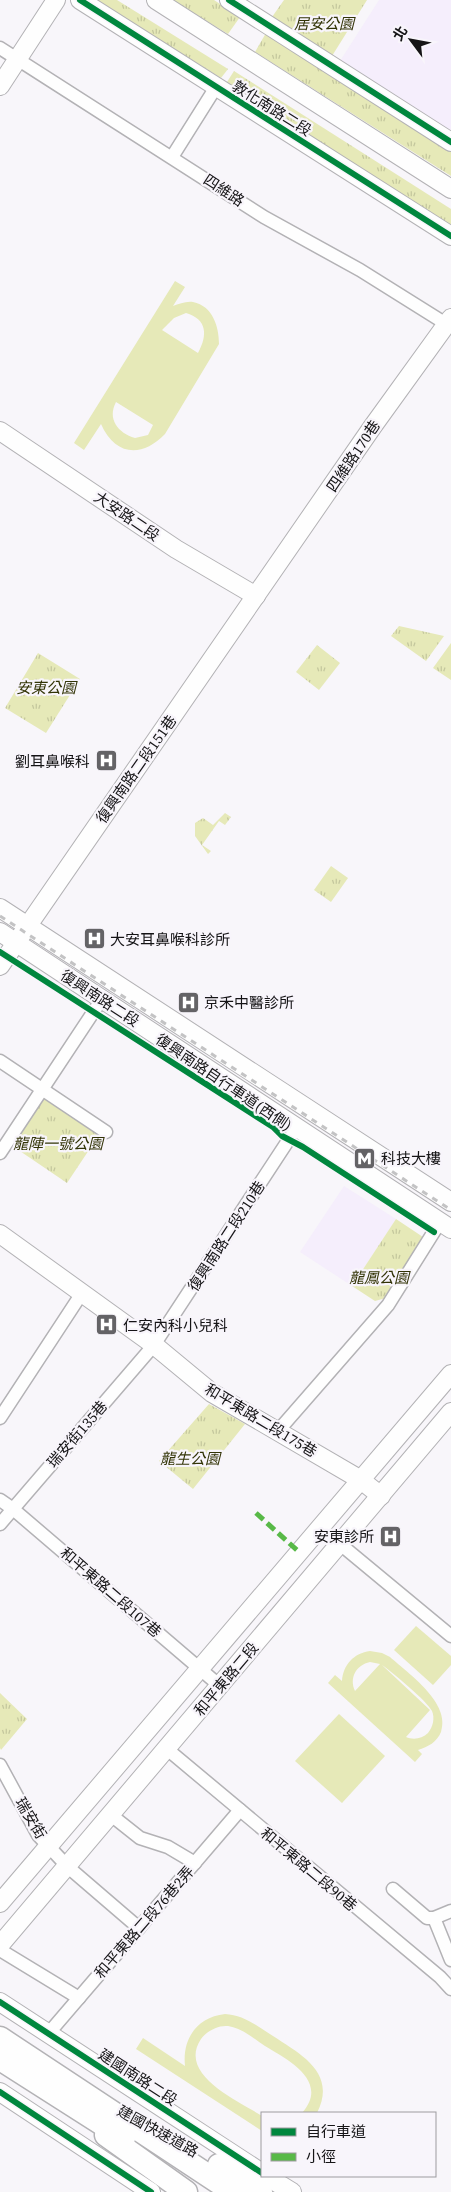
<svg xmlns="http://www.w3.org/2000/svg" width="451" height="2192" viewBox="0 0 451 2192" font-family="'Source Serif 4','Noto Sans TC',serif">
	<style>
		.commercial { fill: #f5eefc }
		.grass { fill: url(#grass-tufts) }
		.pitch { fill: #e6e9b8; fill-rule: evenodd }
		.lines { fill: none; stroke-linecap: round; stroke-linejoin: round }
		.street-casing { stroke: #b3b2b5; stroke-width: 15 }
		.secondary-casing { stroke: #b3b2b5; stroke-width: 20 }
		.highway-casing { stroke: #b3b2b5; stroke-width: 25 }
		.street { stroke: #fefefe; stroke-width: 12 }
		.secondary { stroke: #fefefe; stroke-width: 18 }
		.highway { stroke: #fefefe; stroke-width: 22 }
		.rail { stroke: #c3c3c4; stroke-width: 3; stroke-dasharray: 6 6; stroke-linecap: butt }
		.quiet { stroke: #58b947; stroke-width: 5; stroke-dasharray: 10 5; stroke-linecap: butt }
		.cycleway-casing { stroke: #f8f5fb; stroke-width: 9 }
		.cycleway { stroke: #00873e; stroke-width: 6 }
		.labels { text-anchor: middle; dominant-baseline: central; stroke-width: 4.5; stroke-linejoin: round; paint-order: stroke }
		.park-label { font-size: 15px; font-style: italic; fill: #323406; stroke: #f8f5fb }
		.street-label { font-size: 15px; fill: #151416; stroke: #f8f5fb }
		.poi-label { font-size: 15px; fill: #151416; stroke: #f8f5fb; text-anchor: start }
	</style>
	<defs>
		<pattern id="grass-tufts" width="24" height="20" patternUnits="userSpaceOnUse" patternTransform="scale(1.25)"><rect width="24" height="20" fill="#e6e9b8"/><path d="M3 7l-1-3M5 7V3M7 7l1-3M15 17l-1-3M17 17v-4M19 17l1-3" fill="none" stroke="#c4c79d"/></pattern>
	</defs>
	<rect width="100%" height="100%" fill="#f8f6fa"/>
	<!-- commercial -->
	<g class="commercial">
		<path d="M 379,0 L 451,0 L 451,132 L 340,61 Z"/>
		<path d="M 344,1186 L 396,1219 L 352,1286 L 300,1252 Z"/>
	</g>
	<!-- grass -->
	<g class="grass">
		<path d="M 95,0 L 117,0 L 228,69 L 221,78 Z"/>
		<path d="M 172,0 L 214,0 L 240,17 L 228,34 Z"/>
		<path d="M 284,0 L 367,0 L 332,56 L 272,17 Z"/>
		<path d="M 266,33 L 451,151 L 451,176 L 255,52 Z"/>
		<path d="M 234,71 L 451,209 L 451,228 L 227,82 Z"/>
		<path d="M 399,626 L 444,636 L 426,661 L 391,636 Z"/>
		<path d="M 451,643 L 451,680 L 433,668 Z"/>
		<path d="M 317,645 L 340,663 L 319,690 L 296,672 Z"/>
		<path d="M 38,653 L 80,679 L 46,733 L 5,708 Z"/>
		<path d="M 225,813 L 231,817 L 225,825 L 219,821 L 202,845 L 211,851 L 208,854 L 195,836 L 195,823 L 203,818 L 213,825 Z"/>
		<path d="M 331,866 L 348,878 L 331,902 L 314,890 Z"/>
		<path d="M 43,1098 L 99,1135 L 67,1183 L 11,1145 Z"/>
		<path d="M 396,1219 L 423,1237 L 386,1298 L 375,1301 L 352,1286 Z"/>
		<path d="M 209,1404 L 245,1424 L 193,1489 L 159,1461 Z"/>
		<path d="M 0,1693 L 27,1719 L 1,1750 L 0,1748 Z"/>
	</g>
	<!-- pitch -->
	<g class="pitch">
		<path d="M 175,281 L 185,287 L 173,306 C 179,304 186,301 193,302 C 213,306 219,327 219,344 L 165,434 C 142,458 115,456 101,424 L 84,450 L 74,443 ZM 186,313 C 207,319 208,335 198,353 L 162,330 L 174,318 ZM 116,402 L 153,425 L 148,435 L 135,438 C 118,433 107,419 116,402 Z"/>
		<path d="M 416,1626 L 451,1656 L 451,1665 L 433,1685 L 394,1650 Z"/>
		<path d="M 370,1651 L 382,1653 L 390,1657 C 409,1674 451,1703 441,1732 C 437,1742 428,1747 418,1750 L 422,1754 L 415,1762 L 328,1683 L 335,1675 L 342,1681 C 343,1665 354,1653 370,1651 ZM 370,1662 L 380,1664 L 355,1691 C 349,1678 356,1665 370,1662 ZM 382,1665 C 392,1672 427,1701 432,1711 C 435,1718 433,1727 428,1733 C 422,1739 413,1740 406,1737 L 430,1710 Z"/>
		<path d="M 339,1714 L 385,1756 L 342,1803 L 295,1761 Z"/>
		<path d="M 225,2014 C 244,2015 257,2026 273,2036 C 302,2055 337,2073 317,2113 L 302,2113 C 330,2081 288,2060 265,2046 C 253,2038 242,2028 228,2026 C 218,2025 207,2031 201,2039 C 177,2075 239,2101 262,2116 L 262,2131 L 136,2049 L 143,2038 L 185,2066 C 182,2039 197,2017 225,2014 Z"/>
	</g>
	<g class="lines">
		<defs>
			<g id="street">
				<path d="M 0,48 L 264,217 L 360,270 L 451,327"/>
				<path d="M 172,157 L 216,87"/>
				<path d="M 0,1061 L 106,1132"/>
				<path d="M 0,1153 L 102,999"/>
				<path d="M 0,1418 L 82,1293"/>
				<path d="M 278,1431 L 388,1305 L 440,1222"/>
				<path d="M 0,1500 L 13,1509 L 220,1686"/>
				<path d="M 0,1524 L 154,1345 L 297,1127"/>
				<path d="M 340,1544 L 451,1636"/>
				<path d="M 167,1749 L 440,1977 L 451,1989"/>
				<path d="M 0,1765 L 38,1835 L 68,1867 L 139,1928"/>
				<path d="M 111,1815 L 140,1838 L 168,1847 L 195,1863"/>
				<path d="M 393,1889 L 427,1918 L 434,1918 L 451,1911"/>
				<path d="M 434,1918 L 451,1960"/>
				<path d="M 0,1950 L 79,1998"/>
				<path d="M 48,2034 L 240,1810"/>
			</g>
			<g id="secondary">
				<path d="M 80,0 L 451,236"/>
				<path d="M 156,0 L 451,189"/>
				<path d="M 229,0 L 451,142"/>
				<path d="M 0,86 L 56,0"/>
				<path d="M 0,431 L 176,549 L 256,596"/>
				<path d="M 0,908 L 451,1202"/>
				<path d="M 0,932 L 451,1229"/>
				<path d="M 0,966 L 373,426 L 451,318"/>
				<path d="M 0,1234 L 154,1345 L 212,1393 L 361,1480 L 381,1496"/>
				<path d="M 0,1903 L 451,1374"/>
				<path d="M 0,1945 L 451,1412"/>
				<path d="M 0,2002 L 262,2173"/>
				<path d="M 0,2092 L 151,2192"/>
				<path d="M 266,2176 L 292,2192"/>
			</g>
			<g id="highway">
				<path d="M 0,2038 L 233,2192"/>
				<path d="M 0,2059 L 124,2138"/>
				<path d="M 106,2135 L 186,2192"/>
				<path d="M 219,2165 L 261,2192"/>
			</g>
		</defs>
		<!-- street casing -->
		<use href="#street" class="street-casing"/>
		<!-- secondary casing -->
		<use href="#secondary" class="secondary-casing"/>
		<!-- highway casing -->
		<use href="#highway" class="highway-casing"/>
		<!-- street -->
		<use href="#street" class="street"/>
		<!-- secondary -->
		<use href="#secondary" class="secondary"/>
		<!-- highway -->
		<use href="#highway" class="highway"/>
		<!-- rail -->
		<path class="rail" d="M 0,916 L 451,1210"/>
		<!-- quiet -->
		<path class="quiet" d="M 256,1513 L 299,1552"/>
		<defs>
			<g id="cycleway">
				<path d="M 80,0 L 451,236"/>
				<path d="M 229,0 L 451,142"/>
				<path d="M 0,952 L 273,1127 L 282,1136 L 303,1147 L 434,1232"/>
				<path d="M 0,2002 L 262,2173"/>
				<path d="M 0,2092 L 151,2192"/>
			</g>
		</defs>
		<!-- cycleway casing -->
		<use href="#cycleway" class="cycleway-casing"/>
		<!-- cycleway -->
		<use href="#cycleway" class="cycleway"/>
	</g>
	<!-- icons -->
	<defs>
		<symbol id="hospital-square" viewBox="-11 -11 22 22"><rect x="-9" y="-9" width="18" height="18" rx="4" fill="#646366" stroke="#f8f5fb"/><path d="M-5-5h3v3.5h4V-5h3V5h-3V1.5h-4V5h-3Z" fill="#fff"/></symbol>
		<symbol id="metro-square" viewBox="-11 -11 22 22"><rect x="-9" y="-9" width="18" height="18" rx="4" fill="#646366" stroke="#f8f5fb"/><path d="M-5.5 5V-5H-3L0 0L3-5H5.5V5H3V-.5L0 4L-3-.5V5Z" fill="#fff"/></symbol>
	</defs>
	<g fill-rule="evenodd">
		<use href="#hospital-square" x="94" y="748" width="25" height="25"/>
		<use href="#hospital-square" x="82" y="926" width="25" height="25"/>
		<use href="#hospital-square" x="176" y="990" width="25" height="25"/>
		<use href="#metro-square" x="352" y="1146" width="25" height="25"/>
		<use href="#hospital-square" x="94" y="1312" width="25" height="25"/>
		<use href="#hospital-square" x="378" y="1524" width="25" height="25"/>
	</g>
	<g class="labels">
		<!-- park labels -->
		<g class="park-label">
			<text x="324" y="23">居安公園</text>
			<text x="46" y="687">安東公園</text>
			<text x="58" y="1143">龍陣一號公園</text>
			<text x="379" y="1277">龍鳳公園</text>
			<text x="190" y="1458">龍生公園</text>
		</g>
		<!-- street labels -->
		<g class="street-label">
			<text transform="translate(272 108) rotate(32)">敦化南路二段</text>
			<text transform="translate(224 190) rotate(33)">四維路</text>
			<text transform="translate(353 456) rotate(-56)">四維路170巷</text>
			<text transform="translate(127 516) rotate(34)">大安路二段</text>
			<text transform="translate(136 769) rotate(-55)">復興南路二段151巷</text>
			<text transform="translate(100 998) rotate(33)">復興南路二段</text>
			<text transform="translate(224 1082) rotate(34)">復興南路自行車道(西側)</text>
			<text transform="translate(226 1236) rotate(-57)">復興南路二段210巷</text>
			<text transform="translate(261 1420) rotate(31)">和平東路二段175巷</text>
			<text transform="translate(77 1434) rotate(-49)">瑞安街135巷</text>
			<text transform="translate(111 1592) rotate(41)">和平東路二段107巷</text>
			<text transform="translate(226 1679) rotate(-50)">和平東路二段</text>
			<text transform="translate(31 1818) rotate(59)">瑞安街</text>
			<text transform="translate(309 1869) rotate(40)">和平東路二段90巷</text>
			<text transform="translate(144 1922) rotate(-49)">和平東路二段76巷2弄</text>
			<text transform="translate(138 2077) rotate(33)">建國南路二段</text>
			<text transform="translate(158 2131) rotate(29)">建國快速道路</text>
		</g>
		<!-- poi labels -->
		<g class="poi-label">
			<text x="90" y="761" text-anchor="end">劉耳鼻喉科</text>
			<text x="110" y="939">大安耳鼻喉科診所</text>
			<text x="204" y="1002">京禾中醫診所</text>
			<text x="381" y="1158">科技大樓</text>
			<text x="123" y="1325">仁安內科小兒科</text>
			<text x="374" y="1536" text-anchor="end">安東診所</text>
		</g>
	</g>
	<!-- legend -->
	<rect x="261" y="2112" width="175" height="65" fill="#f8f5fb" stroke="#9d9b9f"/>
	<rect x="271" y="2128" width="25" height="8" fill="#00873e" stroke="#9d9b9f"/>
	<text x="306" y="2137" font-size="15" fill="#151416">自行車道</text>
	<rect x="271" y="2153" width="25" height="8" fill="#58b947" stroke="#9d9b9f"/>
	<text x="306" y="2162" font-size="15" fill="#151416">小徑</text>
	<!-- north arrow -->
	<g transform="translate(411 40) rotate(302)" stroke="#f8f5fb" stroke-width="4" paint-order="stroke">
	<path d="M0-4L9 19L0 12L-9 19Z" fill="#151416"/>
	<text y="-8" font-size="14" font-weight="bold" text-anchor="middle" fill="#151416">北</text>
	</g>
</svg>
